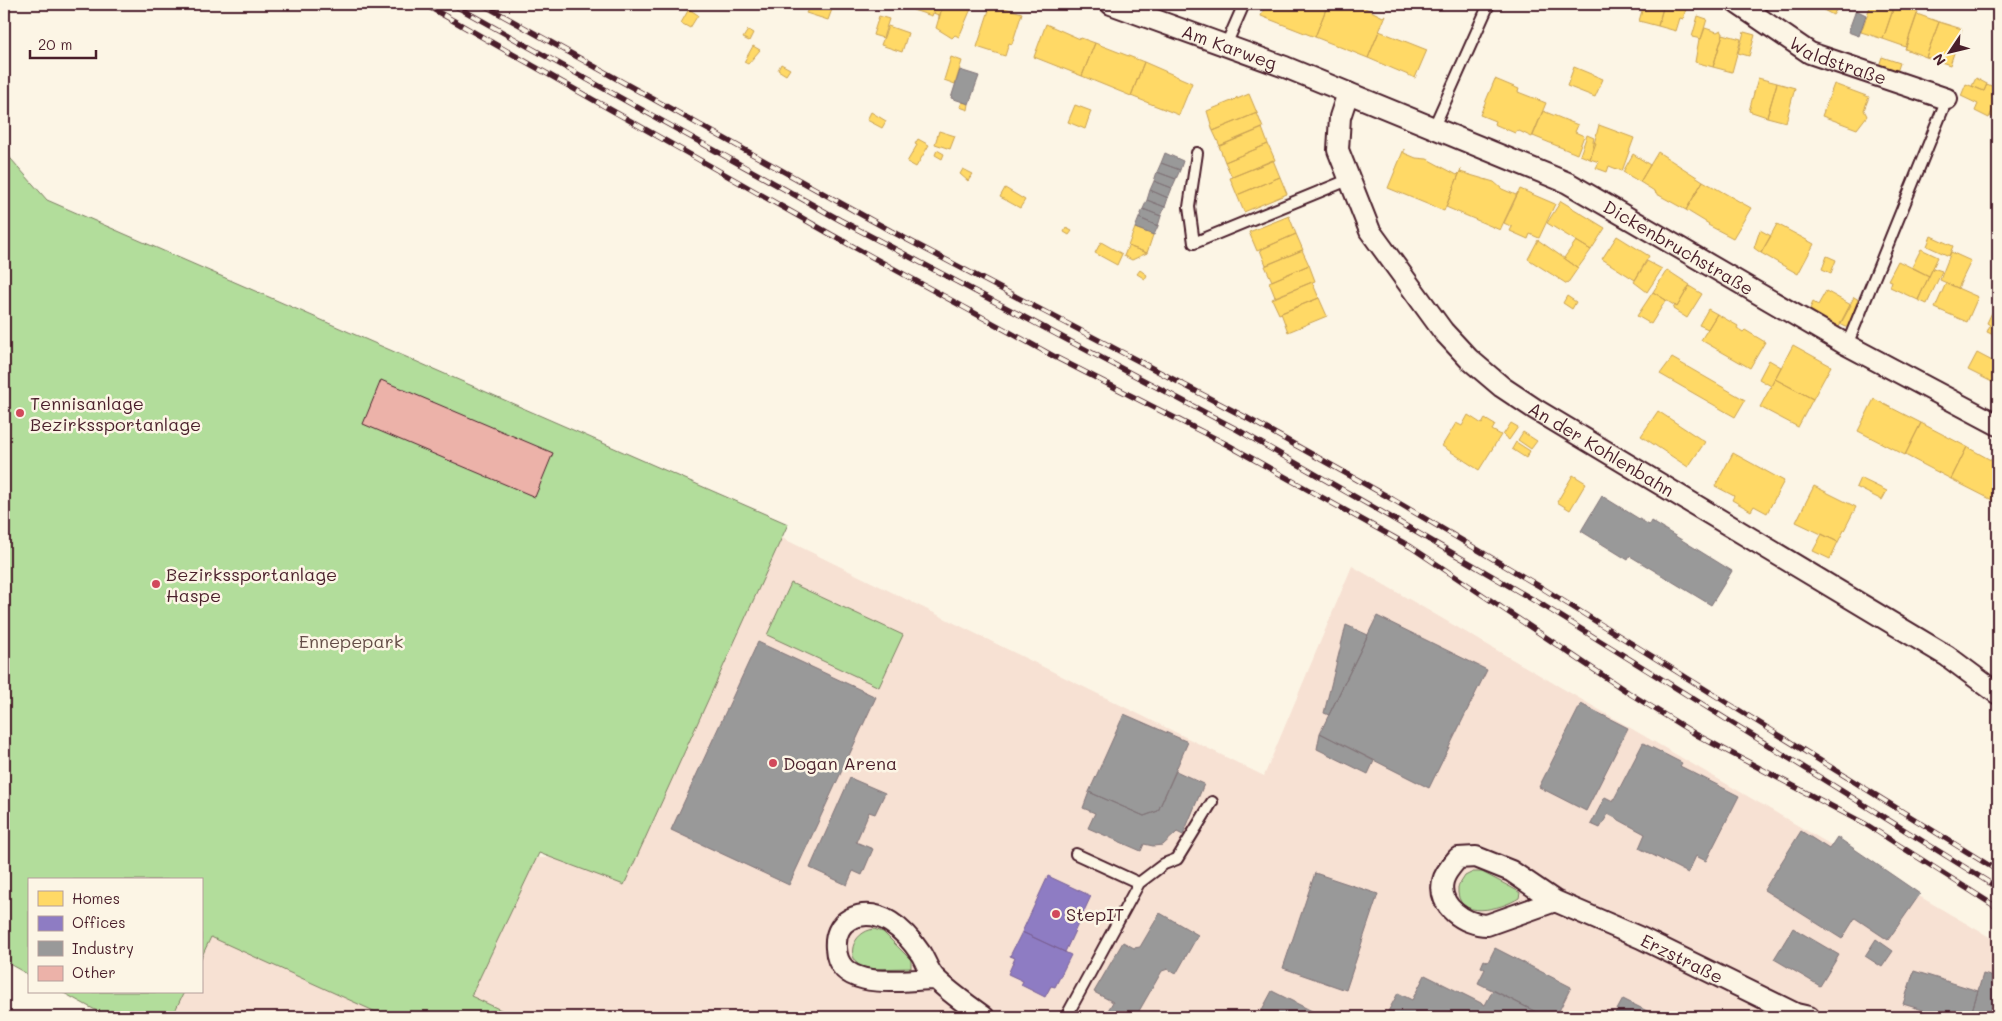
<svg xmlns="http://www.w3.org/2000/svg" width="2002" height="1021" font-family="Mali,sans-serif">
	<rect width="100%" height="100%" fill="#fcf5e5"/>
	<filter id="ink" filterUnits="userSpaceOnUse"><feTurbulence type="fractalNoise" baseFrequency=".02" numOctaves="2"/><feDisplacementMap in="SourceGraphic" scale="10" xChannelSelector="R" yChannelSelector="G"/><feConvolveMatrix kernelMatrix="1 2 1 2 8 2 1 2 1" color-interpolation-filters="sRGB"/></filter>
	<g filter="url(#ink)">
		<path fill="#f7e1d3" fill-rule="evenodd" d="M762,528L1264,776L1352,566L1998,942V1017H172L184,992H201V957L223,911L513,858L631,857ZM1465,876L1519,891L1520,896L1516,900L1477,911L1459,896L1458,887Z"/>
		<path fill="#b2dd9b" stroke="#7e7e63" d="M4,151L47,200L788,524L624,885L539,853L471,996L516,1017H387L211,937L201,958V880H29V975L4,961Z
			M791,583L903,635L879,687L767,635Z
			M1473,872H1482L1516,890L1520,893L1519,898C1502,909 1455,922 1458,887L1465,876Z
			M874,929L883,932L911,960V968L866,969C843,960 852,932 874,929Z
			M62,992H184L172,1017H108Z"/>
		<path fill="#ffd966" stroke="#c9a154" d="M811,4H834L828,20L806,13Z
			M909,4H943L939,19V15L933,13L932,16L913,10L915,6Z
			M943,4H973L959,37L955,35L952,38L936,28Z
			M991,4L1022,13L1012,44L1009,43L1005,56L977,47Z
			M1266,4H1328L1315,37L1261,16Z
			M1328,4H1357L1383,17L1386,15L1368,58L1315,37Z
			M1644,4H1664L1658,26L1639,21Z
			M1664,4H1684L1683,8L1686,9L1683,19L1680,18L1676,31L1658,26Z
			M1807,4H1840L1833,15L1812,4Z
			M1871,4H1895L1883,39L1861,32Z
			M1895,4L1918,12L1906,47L1883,39Z
			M689,9L698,15L690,28L681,23Z
			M1917,14L1939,22L1926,57L1905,49Z
			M879,16L889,19L883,38L873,35Z
			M1698,16L1707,19L1701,39L1692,37Z
			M1939,22L1962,29L1950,65L1926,57Z
			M1046,24L1080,39L1081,38L1095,43L1082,76L1034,57Z
			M888,26L908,33L902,52L881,45Z
			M1705,28L1717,32L1721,30L1723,34L1713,67L1695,62L1699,39H1701Z
			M748,30L753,33L749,41L743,38Z
			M1379,31L1427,50L1415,78L1368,58Z
			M1744,32L1755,35L1749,56L1738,53Z
			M1723,34L1741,39L1732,72L1713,67Z
			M1095,43L1144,62L1131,96L1082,76Z
			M753,46L760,50L748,64L744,62Z
			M951,57L962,61L955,84L944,80Z
			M1882,57L1900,63L1897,72L1879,66Z
			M1144,62L1192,83L1179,115L1131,96Z
			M781,64L790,69L786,75L778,70Z
			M1574,67L1603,79L1595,97L1567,86Z
			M1758,78L1777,83L1767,117L1749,111Z
			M1976,78L1987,84L1984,91L1972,86Z
			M1495,79L1519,89L1518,92L1546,103L1532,137L1517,130L1515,133L1494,124L1495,121L1480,115Z
			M1777,83L1795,88L1786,122L1767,117Z
			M1834,84L1869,97L1864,110L1867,116L1857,129L1822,116Z
			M1966,84L1984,91L1987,84L1998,89V98L1989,118L1975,111L1978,104L1961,96Z
			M1249,94L1257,113L1213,131L1207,111L1234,100L1237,97V99Z
			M1998,98V120L1990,116Z
			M962,102L969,104L968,110L960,107Z
			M1075,105L1091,111L1085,129L1068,122Z
			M1543,111L1578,125L1575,132L1584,136L1577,154L1533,136Z
			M871,112L886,121L882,128L867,120Z
			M1257,113L1263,128L1220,146L1213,131Z
			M1599,125L1634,138L1622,171L1609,166L1607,172L1596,168L1599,162L1590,159Z
			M1262,128L1268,144L1225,162L1219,146Z
			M939,131L955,136L950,149L935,144Z
			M1587,135L1594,138L1593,142L1596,143L1590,159L1580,155Z
			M918,139L929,145L916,167L907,162L917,145L915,144Z
			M1268,144L1275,160L1232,177L1225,162Z
			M1404,149V153L1416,158L1427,159L1457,175L1460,172L1444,211L1388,188Z
			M937,150L944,154L942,159L935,155Z
			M1658,152L1703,181L1686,210L1655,193L1656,192L1640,182Z
			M1633,154L1650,165L1640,182L1623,172Z
			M1273,160L1280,177L1237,195L1230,178Z
			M963,169L973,174L968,181L960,174Z
			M1461,169L1460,172L1494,182L1502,189L1516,195L1518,192L1500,230L1446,207Z
			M1280,177L1287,194L1244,212L1237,195Z
			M1703,181L1751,208L1733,238L1708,225L1709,224L1686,210Z
			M1005,188L1025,200L1020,208L1000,197Z
			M1520,189L1555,204L1539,238L1530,234L1528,239L1510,231L1512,227L1504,223Z
			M1561,201L1605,228L1591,250L1547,223Z
			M1289,216L1296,234L1257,251L1249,232Z
			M1777,224L1814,244L1798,274L1761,253Z
			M1066,228L1072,231L1069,235L1064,232Z
			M1135,228L1153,235L1147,253L1128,246Z
			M1760,230L1771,236L1761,253L1754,248Z
			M1296,234L1303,250L1266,265L1260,250Z
			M1617,236L1649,256L1635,280L1602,259Z
			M1931,236L1953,246L1949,256L1927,246Z
			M1538,240L1578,268L1567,284L1528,259Z
			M1576,241L1591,250L1578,268L1564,258Z
			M1101,242L1122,254L1117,265L1095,253Z
			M1128,246L1147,253L1132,260L1124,256Z
			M1921,249L1938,257L1929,276L1912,267Z
			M1302,250L1309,265L1272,281L1265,266Z
			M1951,252L1971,261L1958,288L1940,280Z
			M1827,256L1836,260L1831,273L1822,269Z
			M1647,261L1662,269L1647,292L1634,282Z
			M1898,261L1929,276L1918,300L1890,287L1892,281L1888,280Z
			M1309,265L1315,281L1275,297L1269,282Z
			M1933,268L1942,271L1927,304L1918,300Z
			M1140,270L1147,275L1145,279L1137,274Z
			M1667,270L1690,285L1677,307L1653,292Z
			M1312,282L1319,298L1279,314L1272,299Z
			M1946,283L1978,297L1967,322L1935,308Z
			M1689,286L1702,294L1687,318L1673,309L1675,305L1677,307Z
			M1826,291L1851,305L1839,327L1809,311L1813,302L1818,305Z
			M1653,292L1666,300L1651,324L1637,316Z
			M1567,296L1576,302L1572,309L1563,303Z
			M1854,297L1862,302L1850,329L1840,324Z
			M1319,298L1327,316L1288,332L1281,313Z
			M1995,306L1998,308V337L1987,332L1990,325L1987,323Z
			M1708,309L1717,314L1708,329L1699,325Z
			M1717,314L1738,326L1737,328L1743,332L1745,330L1765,342L1750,368L1701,340Z
			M1793,345L1831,366L1813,399L1775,379Z
			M1977,353L1998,364V385L1968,370Z
			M1672,358L1745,400L1735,417L1660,374Z
			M1769,360L1781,367L1771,386L1759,379Z
			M1775,379L1813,399L1798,427L1760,407Z
			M1874,399L1921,423L1905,455L1858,431Z
			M1658,411L1705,442L1688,467L1641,436Z
			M1468,415L1482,424L1485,419L1495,425L1492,430L1501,435L1479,470L1442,446L1456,423L1462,426Z
			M1511,423L1518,427L1509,440L1503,435Z
			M1921,423L1967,447L1951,479L1905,455Z
			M1523,432L1537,441L1531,449L1518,440Z
			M1516,442L1530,451L1526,458L1512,449Z
			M1967,447L1998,464V503L1951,479Z
			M1733,453L1784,481L1767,513L1754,506L1751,511L1732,500L1734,496L1715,486Z
			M1573,475L1586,483L1570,510L1557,502Z
			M1860,478L1887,491L1882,500L1856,487Z
			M1814,486L1856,507L1838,542L1796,522Z
			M1822,534L1838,542L1830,559L1813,551Z"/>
		<path fill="#8e7cc3" stroke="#7a6095" d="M1048,876L1091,896L1065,952L1022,932Z
			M1022,932L1071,955L1055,987L1051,986L1045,997L1021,985L1023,981L1008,974L1015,958L1010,956Z"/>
		<path fill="#999" stroke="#817478" d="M1856,10L1866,15L1859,36L1848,32Z
			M960,70L979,76L969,104L951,98Z
			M1165,153L1183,161L1180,170L1161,163Z
			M1161,163L1180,170L1176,179L1157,172Z
			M1157,172L1176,179L1172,188L1154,181Z
			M1154,181L1172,188L1168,198L1150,190Z
			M1150,190L1168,198L1165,207L1147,200Z
			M1147,200L1165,207L1161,216L1143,209Z
			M1143,209L1161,216L1158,226L1139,218Z
			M1139,218L1158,226L1154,235L1135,228Z
			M1602,496L1649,525L1651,521L1732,571L1711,605L1630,556L1628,560L1581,531Z
			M1377,616L1487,670L1429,788L1320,733Z
			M1346,625L1368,635L1329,715L1324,713Z
			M758,642L876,697L789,885L671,830Z
			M1581,704L1628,728L1586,811L1539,787Z
			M1124,714L1188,742L1158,811L1144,816L1089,792Z
			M1320,733L1374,761L1368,774L1317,749Z
			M1643,743L1682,763L1680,766L1739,796L1706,861L1696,856L1688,873L1639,848L1645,834L1608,814L1600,828L1591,824L1605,797L1613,801Z
			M1176,771L1204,784L1183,835L1177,832L1163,845L1153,846L1144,844L1141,851L1088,828L1095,813L1083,808L1089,792L1144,816L1158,811Z
			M850,778L885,793L875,814L869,812L856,842L873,849L862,875L853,871L847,885L810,868Z
			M1801,831L1829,849L1837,837L1920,894L1888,940L1855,918L1842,939L1764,890Z
			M1315,873L1378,894L1346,990L1283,968Z
			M1160,913L1198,935L1176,974L1168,969L1162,971L1139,1011L1140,1017H1104L1113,1002L1094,992L1123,942L1134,948L1140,947Z
			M1793,928L1839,955L1820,986L1774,959Z
			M1876,939L1893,951L1882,967L1865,956Z
			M1495,948L1571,987L1556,1017H1546L1478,983L1485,969L1481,967L1484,960L1488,962Z
			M1914,971L1978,991L1970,1017H1946L1903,1004Z
			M1983,974L1998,978V1016L1995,1015L1994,1017H1980L1971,1014Z
			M1425,975L1485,1005L1493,990L1546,1017H1385L1398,993L1412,1000Z
			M1272,991L1324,1017H1258Z
			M1623,999L1659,1017H1613Z"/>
		<path fill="#ecb2a9" stroke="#4a1f2b" d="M381,380L553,453L535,497L363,424Z"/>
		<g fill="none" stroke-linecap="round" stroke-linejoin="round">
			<g stroke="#4a1f2b" stroke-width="14">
				<path id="lane" d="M1226,45L1244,4
					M1433,129L1489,4
					M1197,153L1189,207L1194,243L1348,180
					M1847,345L1947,99
					M1139,883L1164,864L1177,859L1212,802
					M1066,1017L1139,883L1076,854"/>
			</g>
			<g stroke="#4a1f2b" stroke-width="24">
				<g id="street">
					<path id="s1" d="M1111,4L1285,67L1568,183L1847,345L1998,425"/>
					<path id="s2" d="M1738,4L1810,53L1947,99"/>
					<path id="s3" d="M1348,93L1340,117L1338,150L1370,231L1443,331L1469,359L1502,387L1535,409L1947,656L1998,694"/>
					<path id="s4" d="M1555,901L1487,925C1465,925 1437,906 1443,881C1445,872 1453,864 1458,858L1476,857L1511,871L1555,901L1641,938L1796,1014L1809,1017"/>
					<path d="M935,979C904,979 838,993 836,948C835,936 839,925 850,919C879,905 905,930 921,954C926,962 929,973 936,979C950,993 968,1005 984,1017"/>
				</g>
			</g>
			<use href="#lane" stroke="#fcf5e5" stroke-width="10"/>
			<use href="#street" stroke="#fcf5e5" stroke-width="20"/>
			<g stroke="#4a1f2b" stroke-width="5.5">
				<path id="rail" d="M424,4L832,235L1055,357L1228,445L1411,547L1629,693L1697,735L1867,825L1998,908
					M452,4L840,220L1238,430L1385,514L1544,606L1998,888
					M482,4L891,231L1247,418L1392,499L1539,586L1998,871"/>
			</g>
			<use href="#rail" stroke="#fcf5e5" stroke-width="4" stroke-dasharray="11" stroke-linecap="butt"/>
		</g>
	</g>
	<g fill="#d1495b" stroke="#fcf5e5" stroke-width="2">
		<circle cx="20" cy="413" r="5"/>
		<circle cx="156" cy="584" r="5"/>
		<circle cx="773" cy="763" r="5"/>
		<circle cx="1056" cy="914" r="5"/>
	</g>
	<g text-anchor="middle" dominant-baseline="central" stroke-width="5" stroke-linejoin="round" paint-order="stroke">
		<g font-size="18" fill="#4a1f2b" stroke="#fcf5e5">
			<text stroke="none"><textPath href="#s1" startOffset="126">Am Karweg</textPath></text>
			<text stroke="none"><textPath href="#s2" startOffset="116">Waldstraße</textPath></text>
			<text stroke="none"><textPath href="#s1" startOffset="619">Dickenbruchstraße</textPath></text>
			<text stroke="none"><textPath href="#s3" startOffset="468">An der Kohlenbahn</textPath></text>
			<text stroke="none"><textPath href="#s4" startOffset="419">Erzstraße</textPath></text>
		</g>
		<g font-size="18" fill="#4a1f2b" stroke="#fcf5e5" text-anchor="start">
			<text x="30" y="403">Tennisanlage<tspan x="30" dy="21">Bezirkssportanlage</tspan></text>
			<text x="166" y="574">Bezirkssportanlage<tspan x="166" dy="21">Haspe</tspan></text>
			<text x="783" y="763">Dogan Arena</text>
			<text x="1066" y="914">StepIT</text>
		</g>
		<g font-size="18" fill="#644e47" stroke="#fcf5e5">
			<text x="351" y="641">Ennepepark</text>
		</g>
	</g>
	<rect width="2002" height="1021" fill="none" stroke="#fcf5e5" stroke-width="20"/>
	<rect x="10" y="10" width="1982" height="1001" fill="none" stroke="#4a1f2b" stroke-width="2" filter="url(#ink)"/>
	<rect x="28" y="878" width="175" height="115" fill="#fcf5e5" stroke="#b59f9b"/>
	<rect x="38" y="891" width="25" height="15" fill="#ffd966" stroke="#b59f9b"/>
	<text x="72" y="904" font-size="15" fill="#4a1f2b">Homes</text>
	<rect x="38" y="916" width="25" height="15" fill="#8e7cc3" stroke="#b59f9b"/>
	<text x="72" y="928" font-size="15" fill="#4a1f2b">Offices</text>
	<rect x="38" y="941" width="25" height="15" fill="#999999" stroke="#b59f9b"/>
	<text x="72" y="954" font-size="15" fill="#4a1f2b">Industry</text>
	<rect x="38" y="966" width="25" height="15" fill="#ecb2a9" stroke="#b59f9b"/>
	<text x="72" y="978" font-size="15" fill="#4a1f2b">Other</text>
	<g transform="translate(1950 52) rotate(235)" stroke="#fcf5e5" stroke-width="4" paint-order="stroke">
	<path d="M0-4L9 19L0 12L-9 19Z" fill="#4a1f2b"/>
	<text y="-8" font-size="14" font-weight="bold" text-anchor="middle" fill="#4a1f2b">N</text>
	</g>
	<path d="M30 50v8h66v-8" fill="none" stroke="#4a1f2b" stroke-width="2.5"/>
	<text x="38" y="50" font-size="15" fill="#4a1f2b" stroke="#fcf5e5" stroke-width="4" paint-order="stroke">20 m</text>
</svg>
